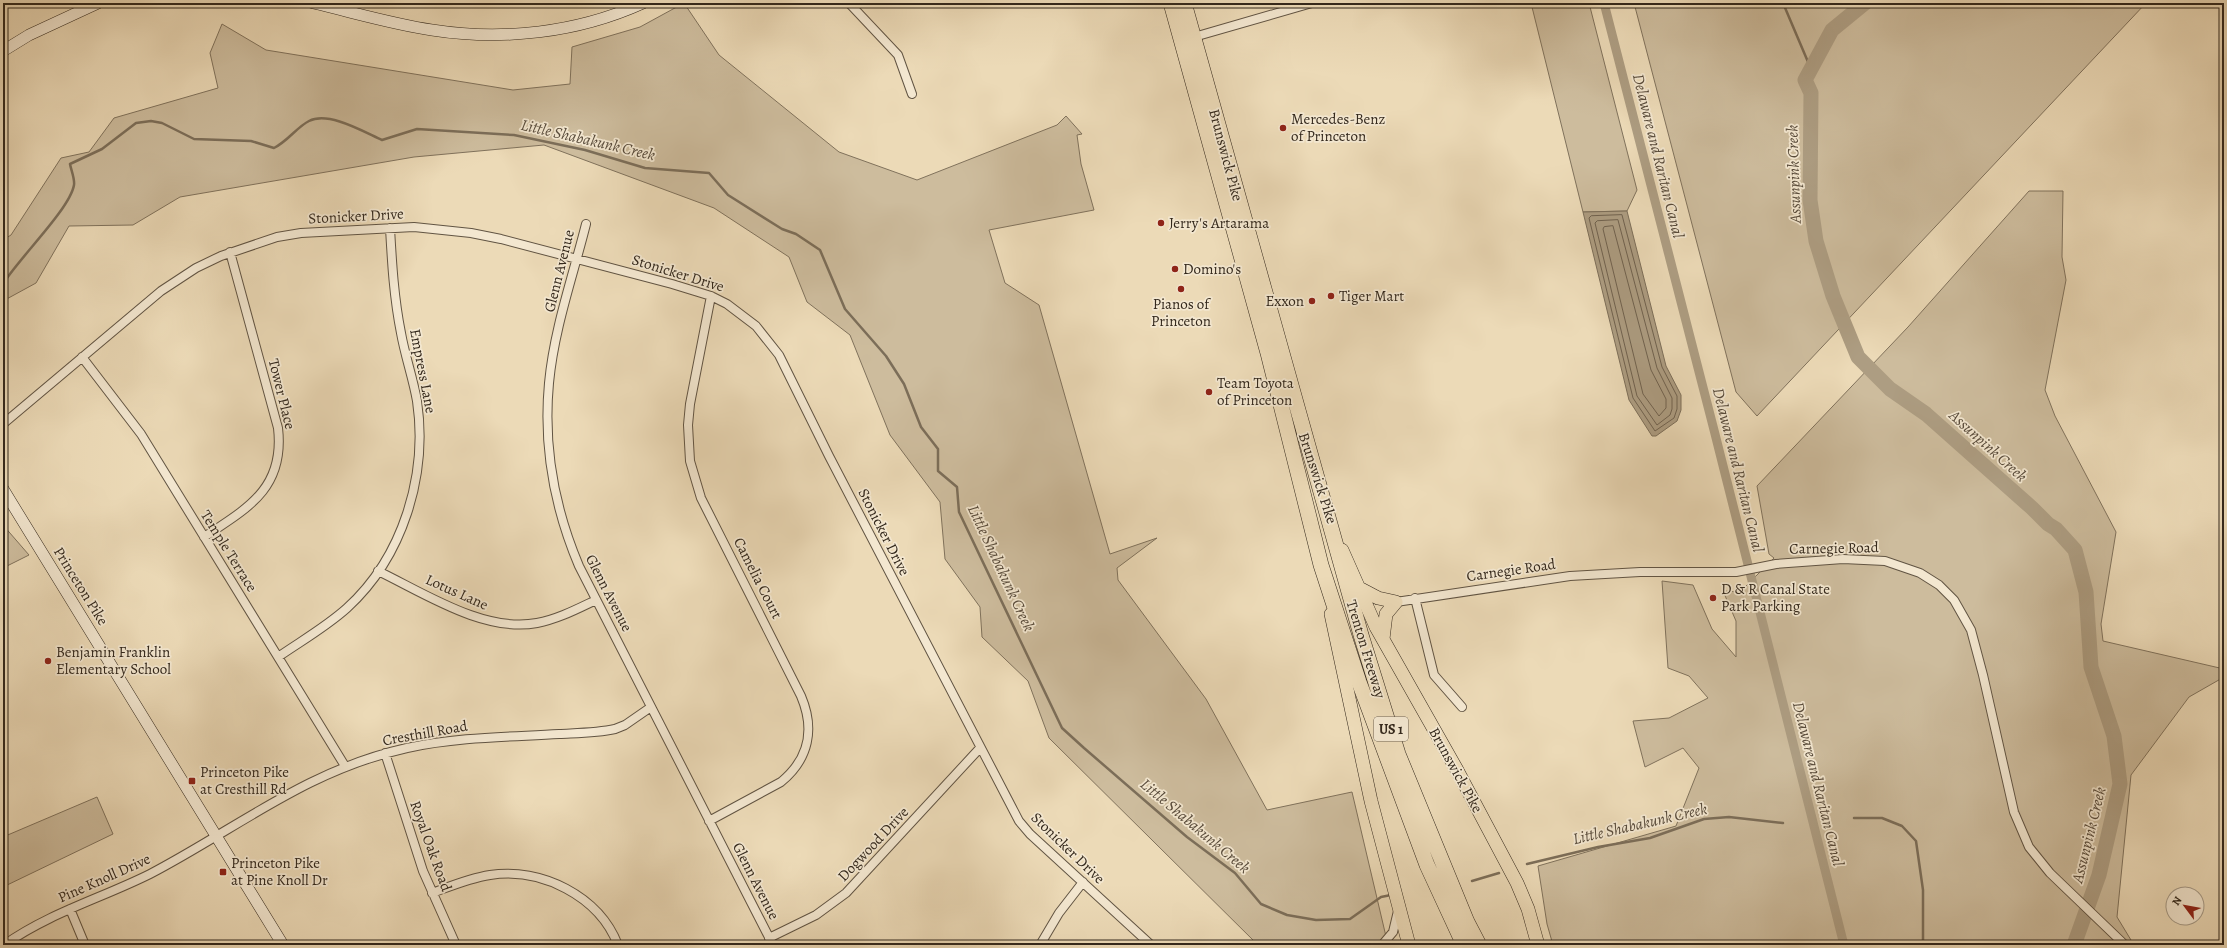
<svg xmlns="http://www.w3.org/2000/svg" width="2227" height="948" font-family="Alegreya,serif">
	<rect width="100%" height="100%" fill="#ecdab7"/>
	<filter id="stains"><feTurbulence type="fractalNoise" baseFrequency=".005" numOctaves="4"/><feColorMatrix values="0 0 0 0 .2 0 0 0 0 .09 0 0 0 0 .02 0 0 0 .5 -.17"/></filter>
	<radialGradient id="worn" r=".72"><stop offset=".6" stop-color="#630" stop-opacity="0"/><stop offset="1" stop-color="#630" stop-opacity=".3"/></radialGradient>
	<path fill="#cdbc9d" stroke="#80725c" d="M684,3L719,55L839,152L917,180L1057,125L1066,116L1082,134L1077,135L1081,164L1094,210L989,230L1005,283L1039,305L1110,554L1157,538L1117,568L1118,580L1206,699L1267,810L1352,792L1388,945H1258L1049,738L1028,681L982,637L980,607L945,559L940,502L890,435L850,335L807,302L789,257L714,208L544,145L414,157L180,197L133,225L69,226L36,283L3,301V240L11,235L61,158L89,152L114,118L218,88L210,53L222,24L266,50L513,90L570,84L572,47L640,27Z
		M1531,3H1589L1637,190L1627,211L1583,212Z
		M1634,3H2146L1757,416L1736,392Z
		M2029,191H2063L2062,257L2066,280L2045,390L2055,416L2116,532L2101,624L2103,641L2224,669V677L2189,697L2131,775L2117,917L2134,945H1553L1547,924L1538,866L1676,826L1699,768L1683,748L1645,767L1633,721L1669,718L1708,698L1689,676L1668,668L1662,581L1693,585L1712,629L1736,657V621L1723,591L1740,592L1774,558L1769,554L1757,486L1908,327Z
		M3,525L29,555L3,568Z
		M97,797L113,834L3,887V837Z"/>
	<path fill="#ad9d82" stroke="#7c6e59" d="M1627,211L1666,366L1681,395V410L1677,421L1656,436H1652L1629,400L1583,212Z"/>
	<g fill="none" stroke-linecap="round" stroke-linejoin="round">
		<path stroke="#70624f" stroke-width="1" d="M1622,215L1662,367L1677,396V409L1674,418L1655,431L1633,398L1589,218L1591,216Z
			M1618,220L1657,368L1672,398V409L1670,415L1657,425L1637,396L1595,223L1597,221Z
			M1613,226L1651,370L1666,399V408L1659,416L1643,394L1603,229L1604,227Z"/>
		<path stroke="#7c6e59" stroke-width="2.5" d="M1783,3L1811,69
			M3,284C18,259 70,209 74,185C75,179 71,170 70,164L102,149L136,123L151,121L162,123L194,139L251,141L274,148C288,141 297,127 309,121C329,111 364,132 382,140L417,129L514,135L585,150L645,168L709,173L728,195L782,229L796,234L820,250L845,309L886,356L904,384L921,427L938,449V471L957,487L959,512L1062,728L1084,748L1187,837L1235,873L1261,904L1287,915L1316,920L1350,919L1381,897L1391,895
			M1854,818H1882L1902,826L1916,841L1923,890V945
			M1527,864L1598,847L1650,838L1704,819L1729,817L1783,823
			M1472,881L1499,873"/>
		<path stroke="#ad9d82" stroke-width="9" d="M1604,3L1714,430L1844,945"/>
		<path stroke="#ad9d82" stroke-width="15" d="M1865,3L1832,30L1805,80L1811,93L1810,200L1816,241L1833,296L1858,357L1890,389L1926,414L2032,508L2048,524L2056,529L2075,550L2086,592L2091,667L2114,736L2120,784L2099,875L2074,945"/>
		<g stroke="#615443" stroke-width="10">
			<path id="street" d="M849,3L898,55L912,94
				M1194,37L1312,3
				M586,224C573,276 554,329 549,383C543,447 554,507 579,566L773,945
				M82,357L141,434L345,766
				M3,424L161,291L196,268L221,256L277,237L301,233L414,227L471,233L501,239L672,284L711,296L727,304L756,326L779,355L829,456L1019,821L1030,834L1151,945
				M204,537C248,508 285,488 278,428L230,252
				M378,571C424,593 484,633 537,623C558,619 577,609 596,600
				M1415,598L1434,675L1462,707
				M1396,602L1570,576L1640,572H1736L1776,564L1843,559L1885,561L1920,573L1939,585L1954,600L1971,630L1983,675L2014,812L2029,847L2050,873L2125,945
				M278,657C301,641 326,627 347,608C403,557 428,475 417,401C413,378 405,356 401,333C394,298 392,264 390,228
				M385,753L423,871L456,945
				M709,821L781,782C809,759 815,729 801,696L701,498L690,461L688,425L690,404L711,296
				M432,893C451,886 470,878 490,875C541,867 599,896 618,945
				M70,909L85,945
				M769,938L816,915L846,893L980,748
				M4,945C49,913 102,898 150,874C238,828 307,770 407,748C457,737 508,737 559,734C578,733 597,733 615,729L625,725L651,707
				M1040,945L1059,913L1083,882
				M1382,945L1393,932L1398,911"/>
		</g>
		<g stroke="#33281c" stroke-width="12">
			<path id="secondary" d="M313,3C352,12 392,24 432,30C502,41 577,33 643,3
				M3,51L29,35L98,3
				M3,489L283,945"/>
		</g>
		<g stroke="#33281c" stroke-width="14">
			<path id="primary" d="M1342,550L1376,627L1457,770L1517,883L1528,909L1538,945
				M1359,588L1378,598L1396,602L1386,614L1383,639
				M1331,614L1371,801L1409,945"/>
		</g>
		<g stroke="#33281c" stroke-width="16">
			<path id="highway" d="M1171,3L1268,353L1321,565L1359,682L1427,865L1464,945
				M1184,3L1361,635L1398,754L1467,922L1479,945"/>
		</g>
		<use href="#street" stroke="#f3e7d0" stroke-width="8"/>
		<use href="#secondary" stroke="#f3e7d0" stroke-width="11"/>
		<use href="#primary" stroke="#ecdab7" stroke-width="13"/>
		<use href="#highway" stroke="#ecdab7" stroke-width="15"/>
	</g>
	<g fill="#8f2418" stroke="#f3e7d0" stroke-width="1.5">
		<circle cx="1283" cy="128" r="4"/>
		<circle cx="1161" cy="223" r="4"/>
		<circle cx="1175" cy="269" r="4"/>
		<circle cx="1181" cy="289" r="4"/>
		<circle cx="1331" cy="296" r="4"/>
		<circle cx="1312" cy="301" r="4"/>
		<circle cx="1209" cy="392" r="4"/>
		<circle cx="1713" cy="598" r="4"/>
		<circle cx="48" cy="661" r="4"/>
		<rect x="188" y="777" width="8" height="8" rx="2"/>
		<rect x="219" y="868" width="8" height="8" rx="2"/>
	</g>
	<g text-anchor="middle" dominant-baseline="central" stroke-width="3.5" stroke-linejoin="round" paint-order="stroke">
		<rect fill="#f3e7d0" stroke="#6d6152" stroke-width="1" x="1374" y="717" width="34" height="24" rx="3"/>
		<g font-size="14" font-weight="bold" fill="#33281c">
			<text x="1391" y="729">US 1</text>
		</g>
		<g font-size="15" fill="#33281c" stroke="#f3e7d0" text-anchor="start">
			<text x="1291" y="119">Mercedes-Benz<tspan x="1291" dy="17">of Princeton</tspan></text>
			<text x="1169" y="223">Jerry's Artarama</text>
			<text x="1183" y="269">Domino's</text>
			<text x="1339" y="296">Tiger Mart</text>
			<text x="1304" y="301" text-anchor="end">Exxon</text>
			<text x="1181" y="304" text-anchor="middle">Pianos of<tspan x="1181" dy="17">Princeton</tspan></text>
			<text x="1217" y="383">Team Toyota<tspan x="1217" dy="17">of Princeton</tspan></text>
			<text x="1721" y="589">D &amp; R Canal State<tspan x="1721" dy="17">Park Parking</tspan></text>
			<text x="56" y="652">Benjamin Franklin<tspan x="56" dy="17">Elementary School</tspan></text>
			<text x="200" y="772">Princeton Pike<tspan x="200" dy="17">at Cresthill Rd</tspan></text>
			<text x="231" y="863">Princeton Pike<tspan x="231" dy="17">at Pine Knoll Dr</tspan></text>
		</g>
		<g font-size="15" fill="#33281c" stroke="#f3e7d0">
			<text transform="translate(1226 155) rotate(75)">Brunswick Pike</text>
			<text transform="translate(356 216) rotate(-3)">Stonicker Drive</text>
			<text transform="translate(559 271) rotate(-76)">Glenn Avenue</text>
			<text transform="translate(678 273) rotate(17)">Stonicker Drive</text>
			<text transform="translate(423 371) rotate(79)">Empress Lane</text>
			<text transform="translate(282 394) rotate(76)">Tower Place</text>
			<text transform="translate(1318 478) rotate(72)">Brunswick Pike</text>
			<text transform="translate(884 532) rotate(63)">Stonicker Drive</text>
			<text transform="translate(1834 548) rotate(-1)">Carnegie Road</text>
			<text transform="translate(229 551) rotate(58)">Temple Terrace</text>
			<text transform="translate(1511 570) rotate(-8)">Carnegie Road</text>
			<text transform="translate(758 578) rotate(63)">Camelia Court</text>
			<text transform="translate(81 586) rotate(58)">Princeton Pike</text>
			<text transform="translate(457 592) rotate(24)">Lotus Lane</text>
			<text transform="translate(609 593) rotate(63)">Glenn Avenue</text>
			<text transform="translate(1366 649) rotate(73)">Trenton Freeway</text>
			<text transform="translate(425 733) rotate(-10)">Cresthill Road</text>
			<text transform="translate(1456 770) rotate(61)">Brunswick Pike</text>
			<text transform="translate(873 844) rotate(-47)">Dogwood Drive</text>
			<text transform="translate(431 846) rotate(70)">Royal Oak Road</text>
			<text transform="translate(1068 848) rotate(44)">Stonicker Drive</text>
			<text transform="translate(104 878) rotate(-24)">Pine Knoll Drive</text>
			<text transform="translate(756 881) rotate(63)">Glenn Avenue</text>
		</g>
		<g font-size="16" font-style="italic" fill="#584b3b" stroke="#f3e7d0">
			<text transform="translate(588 140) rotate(13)">Little Shabakunk Creek</text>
			<text transform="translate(1658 156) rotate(76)">Delaware and Raritan Canal</text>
			<text transform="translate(1794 174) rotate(-92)">Assunpink Creek</text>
			<text transform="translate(1988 446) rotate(42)">Assunpink Creek</text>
			<text transform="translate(1738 470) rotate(76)">Delaware and Raritan Canal</text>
			<text transform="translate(1001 568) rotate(65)">Little Shabakunk Creek</text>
			<text transform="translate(1818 784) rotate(76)">Delaware and Raritan Canal</text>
			<text transform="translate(1640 824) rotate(-13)">Little Shabakunk Creek</text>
			<text transform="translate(1195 826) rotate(40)">Little Shabakunk Creek</text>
			<text transform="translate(2089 835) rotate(-76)">Assunpink Creek</text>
		</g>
	</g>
	<rect width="2227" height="948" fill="none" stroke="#ecdab7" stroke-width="16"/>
	<rect x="4" y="4" width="2219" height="940" fill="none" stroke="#33281c" stroke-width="2"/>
	<rect x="8" y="8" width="2211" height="932" fill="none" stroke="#33281c"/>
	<g transform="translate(2185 906) rotate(302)"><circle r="19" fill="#f3e7d0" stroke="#a69b88"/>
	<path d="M0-3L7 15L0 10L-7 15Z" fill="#8f2418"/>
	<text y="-6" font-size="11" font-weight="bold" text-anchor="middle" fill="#33281c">N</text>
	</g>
	<rect width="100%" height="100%" filter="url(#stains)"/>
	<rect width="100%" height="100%" fill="url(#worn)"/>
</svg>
